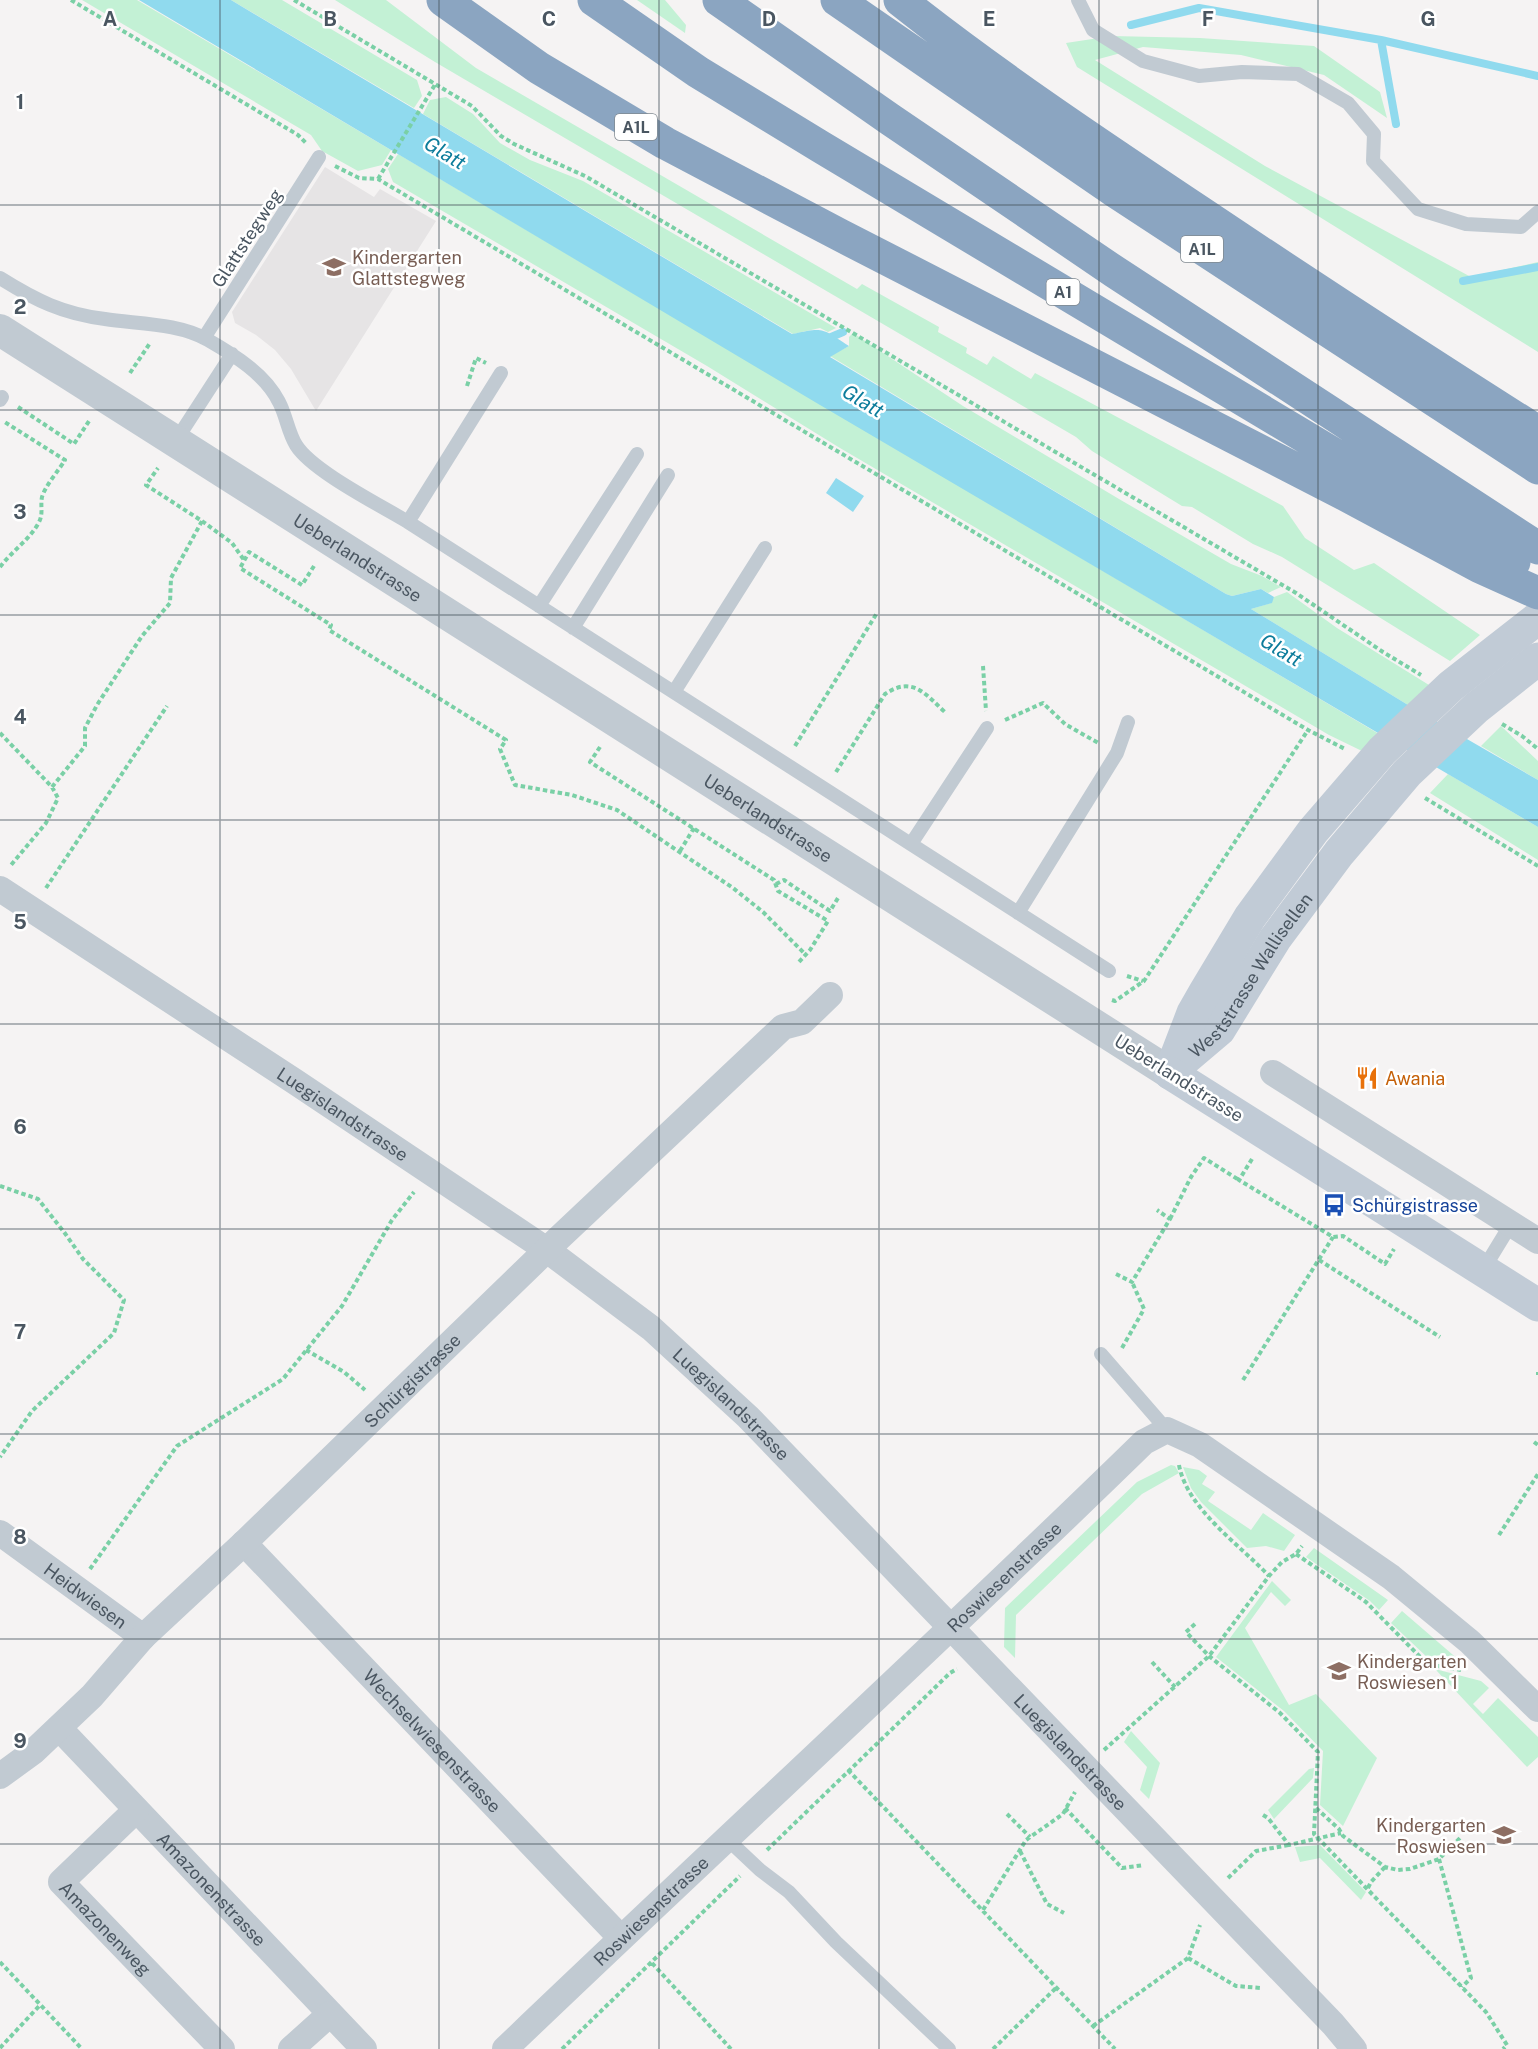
<svg xmlns="http://www.w3.org/2000/svg" width="1538" height="2049" font-family="'Public Sans',sans-serif">
	<rect width="100%" height="100%" fill="#f5f3f3"/>
	<path fill="#e6e4e5" d="M325,167L374,197L380,189L436,221L316,411L291,369L275,350L256,335L235,323L232,312Z"/>
	<path fill="#c3f1d5" d="M82,0H137L391,150L382,165L358,171L322,151L311,135Z
		M231,0H282L417,80L422,96L414,108Z
		M335,0H386L476,68L857,289L862,284L939,327L938,332L967,348L966,353L987,365L993,356L1031,379L1035,373L1283,506L1305,538L1354,570L1374,563L1480,635L1450,661L1282,557L1253,544L1192,507L1182,506L1092,451L1076,437L435,62Z
		M637,0H665L686,25L685,33Z
		M1112,36L1200,38L1314,46L1380,92L1387,118L1324,75L1241,55L1143,47L1095,60L1265,166L1471,277L1538,262V352L1077,67L1066,43Z
		M446,97L473,114L500,143L530,160L583,181L836,328L828,332L820,328L793,334L423,114L430,100Z
		M398,154L1379,734L1362,751L1329,735L840,448L707,366L393,182L388,169Z
		M853,333L963,406L1119,499L1231,564L1262,576L1281,587L1268,593L1261,589L1232,596L1226,594L830,356L849,346V337Z
		M1287,592L1337,628L1429,685L1408,705L1251,609L1271,603L1274,597Z
		M1501,726L1538,761V780L1481,746Z
		M1448,774L1538,827V860L1430,793Z
		M1171,1465L1175,1466L1179,1473L1142,1494L1016,1615L1015,1658L1004,1647L1005,1608L1137,1482Z
		M1183,1467L1199,1470L1207,1476L1202,1484L1215,1492L1208,1501L1251,1530L1263,1513L1295,1535L1284,1551L1266,1546L1247,1548L1201,1502L1191,1488Z
		M1314,1548L1388,1600L1379,1610L1370,1601L1306,1557Z
		M1272,1581L1291,1600L1285,1606L1271,1592L1245,1628L1289,1705L1316,1694L1377,1758L1343,1826L1320,1805L1323,1751L1284,1711L1216,1657Z
		M1402,1611L1467,1667L1429,1659L1391,1623Z
		M1435,1669L1481,1681L1489,1688L1473,1704L1483,1714L1498,1698L1538,1737V1757L1527,1767Z
		M1131,1731L1160,1763L1149,1799L1140,1790L1147,1767L1124,1742Z
		M1314,1768L1313,1778L1274,1819L1268,1810L1309,1769Z
		M1320,1845L1366,1892L1361,1900L1320,1858L1300,1862L1295,1847Z"/>
	<path fill="#90daee" d="M139,0H231L792,334C825,327 821,328 849,346L830,357L1226,594L1232,596L1261,589L1274,597L1272,603L1251,609L1408,705L1538,780V827L820,405Z
		M836,478L864,496L853,512L826,493Z"/>
	<g fill="none" stroke-linecap="round" stroke-linejoin="round">
		<path stroke="#90daee" stroke-width="8" d="M1131,25L1199,8L1381,40L1538,76
			M1381,40L1396,124
			M1463,281L1538,267
			M824,340L843,332"/>
		<path stroke="#7ad0a6" stroke-width="4" stroke-dasharray="4.5 3" stroke-linecap="butt" d="M71,0L298,135L306,143
			M294,0L472,106L501,136L514,144L585,176L1296,593L1383,652L1421,675
			M335,166L359,178L378,179L1308,730L1345,749
			M378,179L436,83
			M130,373L150,343
			M467,386L476,358L486,363
			M18,407L74,444L89,421
			M202,521L232,543L244,560
			M314,566L302,585L249,552L240,568L331,625L329,630L506,740L500,749L515,785L572,795L617,810L733,888L763,912L806,955
			M0,567C12,551 28,541 38,524C44,514 40,507 42,497C45,486 59,470 65,460L3,421
			M983,666L986,711
			M1005,720L1043,703L1065,724L1100,744
			M1502,724L1522,736L1538,749
			M0,733L52,787L58,798L46,823L11,865
			M795,746L877,613
			M600,747L590,762L774,880L778,891L828,921L810,950L799,962
			M836,772L885,694C913,675 926,695 946,713
			M52,787L85,746V728L97,705L142,636L170,603L171,578L202,521L146,485L158,468
			M1425,798L1538,866
			M680,851L694,828
			M776,884L784,880L830,911L838,898
			M46,888L167,706
			M1127,976L1143,981
			M1112,1000L1115,1001L1144,981L1308,730
			M1252,1159L1239,1180L1333,1237L1343,1236L1385,1264L1394,1249
			M0,1186L38,1199L64,1232L83,1259L124,1300L114,1333L32,1411L0,1457
			M1170,1219L1191,1177L1204,1158L1239,1180
			M1319,1260L1440,1337
			M1116,1274L1132,1282L1170,1219L1157,1210
			M1122,1348L1144,1309L1132,1282
			M306,1350L344,1372L365,1390
			M1538,1372V1375
			M1243,1380L1333,1237
			M1534,1442L1538,1445
			M1179,1465C1187,1509 1240,1545 1269,1576
			M1499,1535L1538,1474
			M1296,1554L1366,1602L1427,1664L1461,1670
			M90,1569L177,1446L283,1379L342,1306L392,1220L414,1192
			M1195,1624L1186,1632L1209,1656L1280,1713L1318,1752L1314,1834L1486,2012L1507,2045L1503,2049
			M1152,1662L1175,1687
			M1104,1750L1209,1656L1269,1576L1282,1562L1296,1554L1302,1546
			M848,1770L1115,2049
			M1065,1808L1122,1868L1144,1865
			M1316,1808L1339,1829L1343,1836L1385,1867L1398,1870L1410,1869L1439,1859L1461,1837
			M1007,1814L1030,1837
			M1263,1815L1268,1818L1289,1845L1341,1833
			M767,1850L950,1673L957,1669
			M1020,1851L1047,1904L1064,1913
			M1439,1859L1471,1978L1462,1987
			M1228,1878L1256,1851L1289,1845
			M1368,1888L1371,1882L1385,1867
			M983,1910L1026,1840L1063,1814L1075,1792
			M1188,1958L1236,1986L1261,1988
			M0,1962L82,2049
			M652,1963L731,2049
			M1093,2026L1188,1958L1200,1925
			M0,2048L40,2005
			M562,2049L740,1876
			M993,2049L1057,1987"/>
		<path stroke="#c1cad2" stroke-width="14" d="M1078,0L1093,30L1143,61L1199,76L1242,72L1298,74L1348,103L1374,134L1373,161L1418,209L1466,224L1521,227L1538,212
			M0,278C35,300 63,314 105,319C137,324 179,323 208,340C234,355 265,374 279,402C286,415 288,432 296,445C312,471 380,505 408,522L1109,971
			M204,338L319,157
			M0,400L2,397
			M175,442L232,354
			M408,522L501,373
			M539,606L637,454
			M573,628L668,475
			M674,692L765,548
			M911,844L987,728
			M1018,913L1117,753L1128,722
			M1483,1270L1511,1224
			M1101,1354L1167,1430
			M726,1838L760,1870L789,1892L836,1942L949,2049"/>
		<g stroke="#c1cad2" stroke-width="26">
			<path id="s1" d="M0,889L294,1081L547,1250L651,1328L748,1417L1333,2024L1354,2049"/>
			<path d="M1273,1073L1538,1241"/>
			<path id="s2" d="M0,1533L143,1637"/>
			<path id="s3" d="M244,1543L621,1938"/>
			<path id="s4" d="M59,1728L364,2049"/>
			<path id="s5" d="M0,1776L33,1752L92,1696L143,1637L244,1543L559,1238L783,1027L802,1022L830,995"/>
			<path id="s6" d="M136,1810L61,1882L222,2049"/>
			<path d="M291,2049L330,2014"/>
			<path id="s7" d="M505,2049C717,1846 934,1647 1144,1442L1167,1430L1200,1445L1391,1577L1470,1642L1538,1709"/>
		</g>
		<path stroke="#c1cad2" stroke-width="32" id="s8" d="M0,330L1170,1073"/>
		<g stroke="#c1cbd6" stroke-width="33">
			<path id="s9" d="M1173,1069L1219,1030L1275,939L1339,853L1407,773L1476,708L1538,659"/>
			<path d="M1170,1073L1193,1013L1205,992L1250,917L1313,831L1382,751L1451,686L1538,618"/>
			<path d="M1170,1073L1538,1305"/>
		</g>
		<path stroke="#8ba5c1" stroke-width="33" d="M443,0L539,68L665,143L840,235L1346,495L1480,567L1538,593
			M594,0L698,72L821,147L1514,562
			M719,0L891,120L1115,272L1538,548
			M837,0L1113,190L1538,468
			M900,0C996,76 1098,144 1200,212C1312,287 1424,360 1538,432"/>
	</g>
	<path fill="none" stroke="#4a5661" stroke-width="1.5" stroke-opacity="0.55" d="M220,0V2049M439,0V2049M659,0V2049M879,0V2049M1099,0V2049M1318,0V2049M0,205H1538M0,410H1538M0,615H1538M0,820H1538M0,1024H1538M0,1229H1538M0,1434H1538M0,1639H1538M0,1844H1538"/>
	<defs>
		<g id="school-bare" transform="scale(1.8)"><path d="M0-5L7-2L0 1L-7-2ZM-4 1L0 2.5L4 1V4Q0 6-4 4Z" fill="#8d6e63" stroke="#fff" stroke-width="2.5" paint-order="stroke"/></g>
		<g id="restaurant-bare" transform="scale(1.8)"><path d="M-5-6h1v4h1v-4h1v4h1v-4h1v5L-1.5 .5V6h-2V.5L-5-1ZM5-6V6H3V1.5H1.5Q1.5-4 5-6Z" fill="#e8710a" stroke="#fff" stroke-width="2.5" paint-order="stroke"/></g>
		<g id="bus-bare" transform="scale(1.8)"><path d="M-5-6H5V4H4V6H2V4H-2V6H-4V4H-5ZM-3.5-4V0h7V-4ZM-3.5 1.2v1.5H-2V1.2ZM2 1.2v1.5H3.5V1.2Z" fill="#1a4fb4" stroke="#fff" stroke-width="2.5" paint-order="stroke"/></g>
	</defs>
	<g fill-rule="evenodd">
		<use href="#school-bare" x="334" y="267"/>
		<use href="#restaurant-bare" x="1367" y="1078"/>
		<use href="#bus-bare" x="1334" y="1205"/>
		<use href="#school-bare" x="1339" y="1671"/>
		<use href="#school-bare" x="1504" y="1835"/>
	</g>
	<g text-anchor="middle" dominant-baseline="central" stroke-width="5" stroke-linejoin="round" paint-order="stroke">
		<g fill="#fff" stroke="#808990" stroke-width="1.5">
			<rect x="615" y="114" width="42" height="26" rx="4.5"/>
			<rect x="1181" y="236" width="42" height="26" rx="4.5"/>
			<rect x="1046.5" y="279" width="33" height="26" rx="4.5"/>
		</g>
		<g font-size="16" font-weight="bold" fill="#4a5661">
			<text x="636" y="127">A1L</text>
			<text x="1202" y="249">A1L</text>
			<text x="1063" y="292">A1</text>
		</g>
		<g font-size="18" fill="#4a5661" stroke="#fff">
			<text transform="translate(247 238) rotate(-57)">Glattstegweg</text>
			<text stroke="none"><textPath href="#s8" startOffset="424">Ueberlandstrasse</textPath></text>
			<text stroke="none"><textPath href="#s8" startOffset="910">Ueberlandstrasse</textPath></text>
			<text stroke="none"><textPath href="#s9" startOffset="123">Weststrasse Wallisellen</textPath></text>
			<text transform="translate(1179 1078) rotate(32)">Ueberlandstrasse</text>
			<text stroke="none"><textPath href="#s1" startOffset="410">Luegislandstrasse</textPath></text>
			<text stroke="none"><textPath href="#s5" startOffset="572">Schürgistrasse</textPath></text>
			<text stroke="none"><textPath href="#s1" startOffset="896">Luegislandstrasse</textPath></text>
			<text stroke="none"><textPath href="#s7" startOffset="687">Roswiesenstrasse</textPath></text>
			<text stroke="none"><textPath href="#s2" startOffset="106">Heidwiesen</textPath></text>
			<text stroke="none"><textPath href="#s3" startOffset="273">Wechselwiesenstrasse</textPath></text>
			<text stroke="none"><textPath href="#s1" startOffset="1382">Luegislandstrasse</textPath></text>
			<text stroke="none"><textPath href="#s4" startOffset="222">Amazonenstrasse</textPath></text>
			<text stroke="none"><textPath href="#s7" startOffset="201">Roswiesenstrasse</textPath></text>
			<text stroke="none"><textPath href="#s6" startOffset="168">Amazonenweg</textPath></text>
		</g>
		<g font-size="18" fill="#785e54" stroke="#fff" text-anchor="start">
			<text x="352" y="257">Kindergarten<tspan x="352" dy="21">Glattstegweg</tspan></text>
			<text x="1357" y="1661">Kindergarten<tspan x="1357" dy="21">Roswiesen 1</tspan></text>
			<text x="1486" y="1825" text-anchor="end">Kindergarten<tspan x="1486" dy="21">Roswiesen</tspan></text>
		</g>
		<g font-size="18" fill="#c56008" stroke="#fff" text-anchor="start">
			<text x="1385" y="1078">Awania</text>
		</g>
		<g font-size="18" fill="#164399" stroke="#fff" text-anchor="start">
			<text x="1352" y="1205">Schürgistrasse</text>
		</g>
		<g font-size="20" font-style="italic" fill="#0c7c9b" stroke="#fff">
			<text transform="translate(445 153) rotate(31)">Glatt</text>
			<text transform="translate(863 401) rotate(31)">Glatt</text>
			<text transform="translate(1281 650) rotate(31)">Glatt</text>
		</g>
	</g>
	<g font-size="20" text-anchor="middle" font-weight="bold" fill="#4a5661" stroke="#fff" stroke-width="5" stroke-linejoin="round" paint-order="stroke">
		<text x="110" y="26">A</text>
		<text x="330" y="26">B</text>
		<text x="549" y="26">C</text>
		<text x="769" y="26">D</text>
		<text x="989" y="26">E</text>
		<text x="1208" y="26">F</text>
		<text x="1428" y="26">G</text>
		<text x="20" y="109">1</text>
		<text x="20" y="314">2</text>
		<text x="20" y="519">3</text>
		<text x="20" y="724">4</text>
		<text x="20" y="929">5</text>
		<text x="20" y="1134">6</text>
		<text x="20" y="1339">7</text>
		<text x="20" y="1544">8</text>
		<text x="20" y="1748">9</text>
	</g>
</svg>
